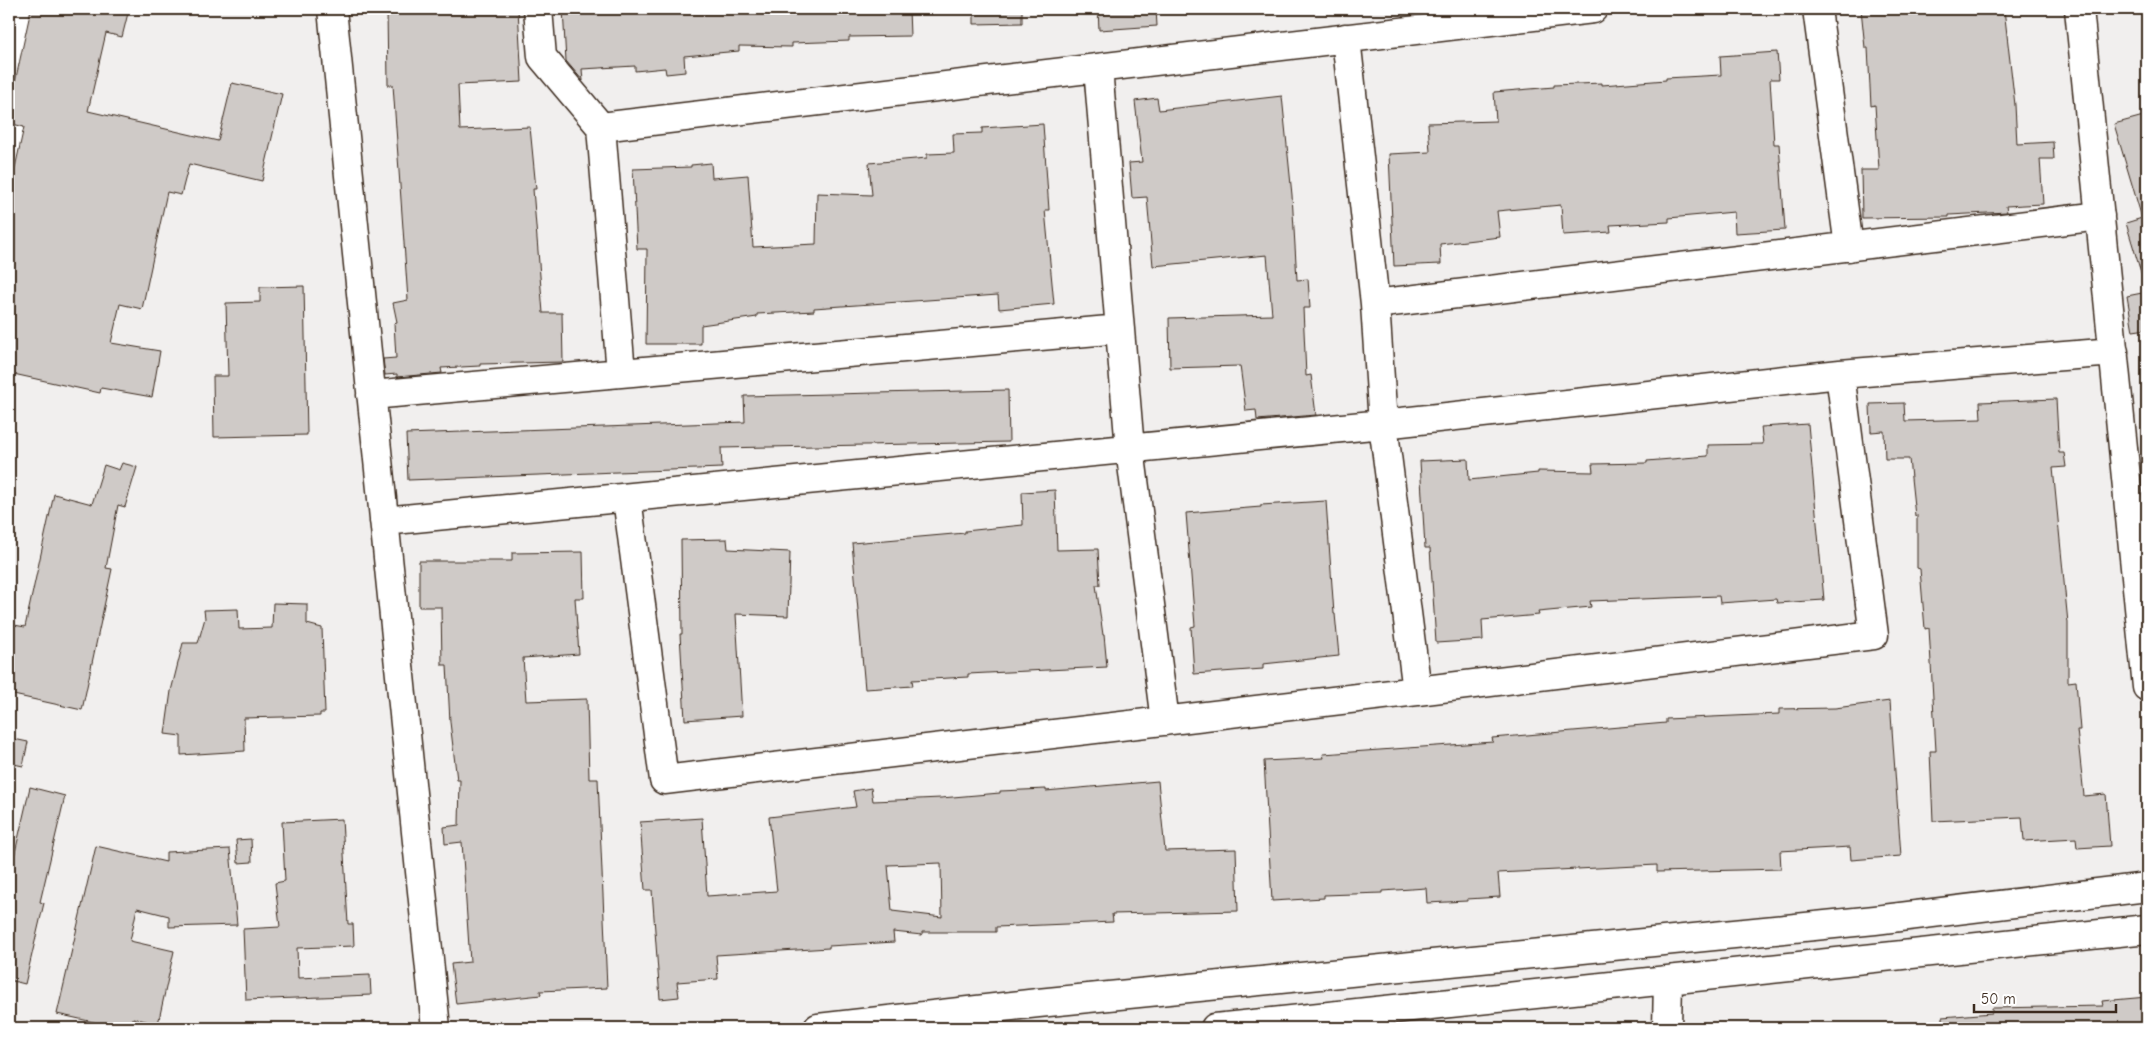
<svg xmlns="http://www.w3.org/2000/svg" width="2156" height="1037" font-family="'Comic Neue',sans-serif">
	<rect width="100%" height="100%" fill="#fff"/>
	<filter id="ink" filterUnits="userSpaceOnUse"><feTurbulence type="fractalNoise" baseFrequency=".02" numOctaves="2"/><feDisplacementMap in="SourceGraphic" scale="10" xChannelSelector="R" yChannelSelector="G"/><feConvolveMatrix kernelMatrix="1 2 1 2 8 2 1 2 1" color-interpolation-filters="sRGB"/></filter>
	<g filter="url(#ink)">
		<path fill="#f1efee" d="M70,9H2147V1028H9V391L43,163Z"/>
		<path fill="#cfcac7" stroke="#3b2a1e" fill-rule="evenodd" d="M31,9H129L122,37L106,33L88,111L218,141L232,83L282,94L262,181L189,164L181,195L167,192L142,309L120,304L111,343L160,351L152,397L101,388L100,393L9,373V195L24,127L9,123V95L12,96Z
			M387,9H518L522,82L458,85L460,130L530,127L536,189H533L543,313H562L563,362L480,364V366L441,368L442,373L397,377V374L385,375L383,359L396,358L394,323L397,322L393,303L408,300L393,85H388Z
			M563,9H909L910,36L849,37V41L792,43V47L739,46V51L684,56L685,72L666,74L665,68L635,71V66L582,69L583,81L566,61Z
			M974,9H1022V23L974,24Z
			M1098,9H1156L1157,26L1099,30Z
			M1861,9H2004L2015,105L2017,144L2053,142L2054,159H2040L2043,204L2006,206L2007,212L1949,215V217L1862,218L1861,170H1879L1875,105L1871,106L1868,48H1865Z
			M1777,52L1779,79H1770L1774,144H1779L1785,230L1735,233L1734,212L1669,218V222L1610,225L1611,232L1563,235L1561,205L1497,211L1500,237L1440,244L1441,264L1394,266L1389,154L1430,152L1428,123L1496,121L1494,92L1554,87V85L1602,83V85L1666,80V78L1721,75L1720,56Z
			M1282,96L1292,195L1297,280L1308,279L1310,308H1303L1306,376L1311,375L1316,415L1257,420L1256,410L1246,411L1240,366L1170,368L1169,318L1272,315L1267,255L1153,266L1147,197L1132,198L1129,163L1142,162L1135,101L1157,98L1159,110Z
			M2147,115V279H2143L2126,223L2142,218L2114,124Z
			M1043,124L1049,210H1045L1054,304L999,309L998,295L814,308V311L757,314V317L701,325V344H646L647,249H637L633,169L691,167V165L711,163L712,178L748,175L753,247L816,244L817,193L872,195L869,163L927,158V154L954,153L953,134L982,133V128Z
			M304,286L307,435L214,437L213,376H228L226,303L260,302V287Z
			M2147,292V329L2133,331L2127,296Z
			M1008,390L1009,442L721,448L722,468L408,480L406,434L745,422L744,396Z
			M2056,399L2059,453H2064L2066,467L2053,468L2068,623V682L2076,681L2080,730H2077L2084,796L2106,794L2110,846L2077,848L2076,838L2024,841L2022,817L1933,821L1930,751H1936L1929,628L1925,629L1920,569L1917,568V515L1915,516L1909,459H1885L1884,431L1871,432L1870,404L1904,403L1905,421L1981,419L1980,402Z
			M1808,424L1824,600L1777,603L1776,599L1720,603L1719,596L1590,601L1591,607L1538,612L1539,615L1482,620L1483,640L1436,643L1430,548H1425L1420,461L1468,459L1469,480L1538,473V471L1593,472L1592,464L1647,463V461L1708,456V445L1763,444L1761,427Z
			M122,463L137,467L125,507L118,505L106,568L112,569L82,710L9,694V624L25,627L54,494L92,504L104,465L119,470Z
			M1055,490L1057,550L1098,549L1100,585H1096L1103,635H1104L1107,667L968,674V677L912,680L913,686L865,689L852,543L965,533V531L1023,525L1022,492Z
			M1326,501L1334,614H1335L1339,656L1263,664V669L1194,674L1191,627L1195,626L1186,513L1261,507V505Z
			M727,539L728,549L790,552L788,616L736,614L742,716L685,720L680,634H682L681,540Z
			M583,552L584,598H575L579,654L523,658L526,701L587,699L589,779H598L607,988L540,991L541,995L456,1004L451,964L470,962L462,842L445,844L444,827L459,825L460,780H457L450,722L447,665H442L441,607H419V561H512V553Z
			M273,603L307,604V624L322,628L325,713H320V716L244,718L245,751L181,755V736L165,734L171,691L183,643H198L205,618L204,610L238,609L239,629L272,628Z
			M1890,701L1901,856L1851,860L1850,847L1780,851L1781,869L1657,872V865L1498,873L1500,897L1467,899V901L1427,903L1426,888L1382,891V893L1324,895V898L1272,901L1264,761L1324,758L1323,754L1493,742L1492,738L1666,723V719L1779,714V709L1835,708Z
			M9,738L28,742L23,766L9,763Z
			M1158,781L1165,851L1236,849L1238,911L1112,914L1113,922L996,927V932H922V935L893,932L894,942L829,946V948L716,955L718,979L677,982L679,997L660,999L652,890H645L640,822L702,818L707,896L777,891L769,817L856,807L853,791L871,788L873,801L941,798L1000,793V791L1046,789V791ZM941,863L942,917L892,911L888,865Z
			M30,787L65,796L40,902L44,903L25,984L9,980V879Z
			M342,819L348,924H353L354,946L297,948L298,978L370,975L371,995L246,1000L243,929L280,927L275,883L285,881L282,822Z
			M251,839L252,862L238,863L236,840Z
			M96,846L166,862V852L230,849L237,925L169,927V916L137,908L130,941L174,951L158,1024L133,1018L131,1028H121L57,1014Z
			M2147,997V1028H1942V1017L1992,1013V1008L2103,1006L2102,1001Z"/>
		<g fill="none" stroke-linecap="round" stroke-linejoin="round">
			<g stroke="#3b2a1e" stroke-width="31">
				<path id="minor" d="M332,9L436,1028
					M538,9L542,57L601,127
					M1817,9L1849,247
					M2079,9L2147,687
					M1346,38L1375,304
					M1098,68L1130,449L1165,721
					M621,373L601,127L1593,9
					M371,395L1120,329
					M627,498L664,780L1417,691L1874,635L1840,374
					M384,521L1383,424L1840,374L2114,352
					M1417,691L1383,424L1375,304L2100,216
					M818,1028L1038,1003L1875,920L2147,887
					M1215,1028L2147,929
					M1667,1028L1668,980"/>
			</g>
			<use href="#minor" stroke="#fff" stroke-width="28"/>
		</g>
	</g>
	<rect width="2156" height="1037" fill="none" stroke="#fff" stroke-width="30"/>
	<rect x="15" y="15" width="2126" height="1007" fill="none" stroke="#3b2a1e" stroke-width="2" filter="url(#ink)"/>
	<path d="M1974 1004v8h142v-8" fill="none" stroke="#3b2a1e" stroke-width="2.5"/>
	<text x="1981" y="1004" font-size="15" fill="#3b2a1e" stroke="#ffffff" stroke-width="4" paint-order="stroke">50 m</text>
</svg>
